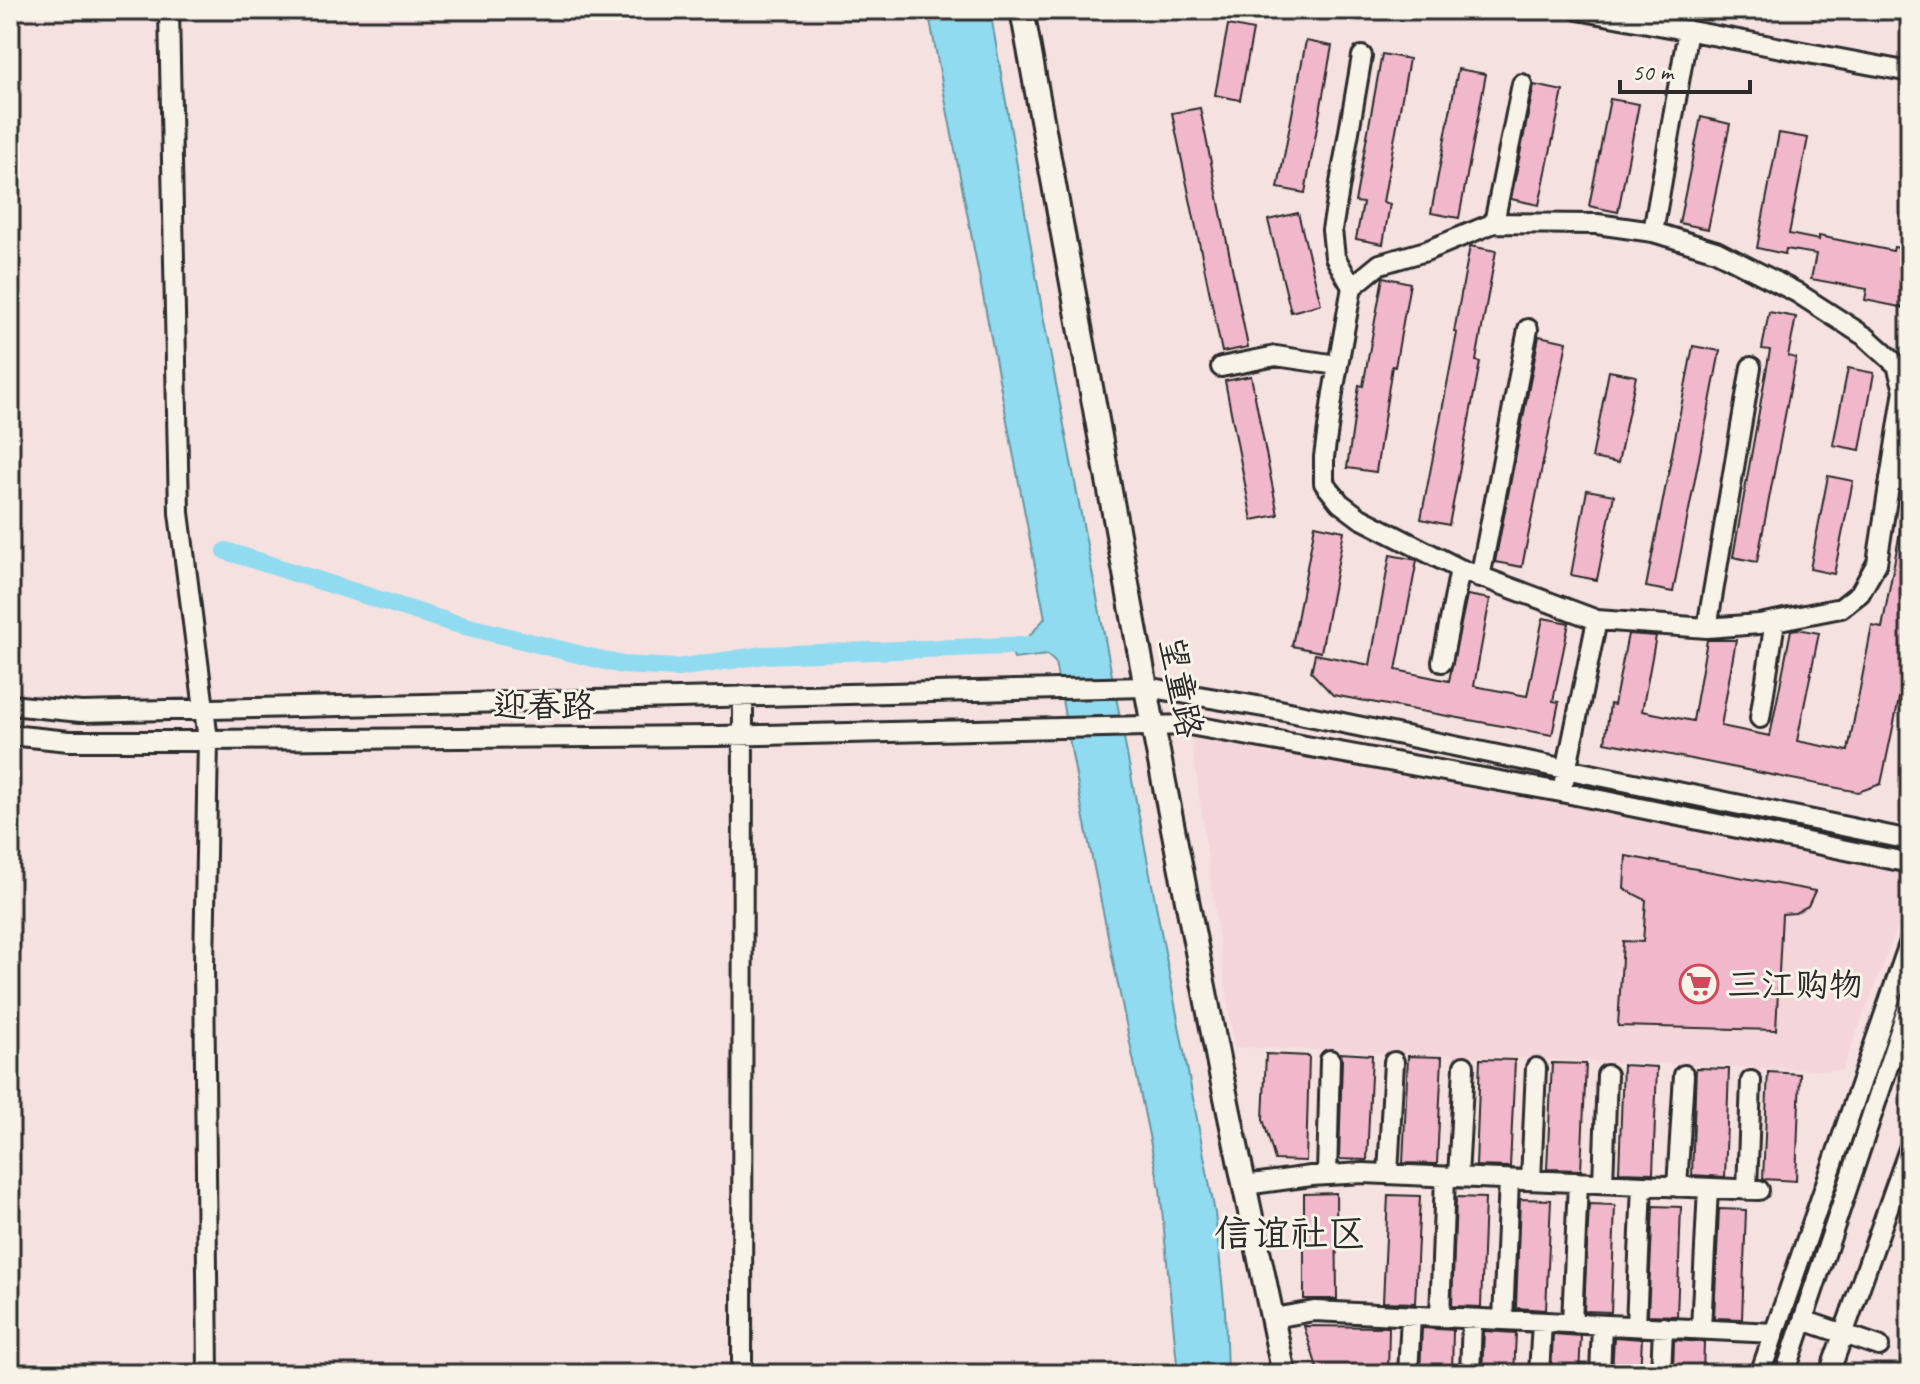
<svg xmlns="http://www.w3.org/2000/svg" width="1920" height="1384" font-family="Caveat,'LXGW WenKai TC',sans-serif">
	<rect width="100%" height="100%" fill="#f5e1e0"/>
	<filter id="ink" filterUnits="userSpaceOnUse"><feTurbulence type="fractalNoise" baseFrequency=".0125" numOctaves="2"/><feDisplacementMap in="SourceGraphic" scale="16" xChannelSelector="R" yChannelSelector="G"/><feConvolveMatrix kernelMatrix="1 2 1 2 8 2 1 2 1" color-interpolation-filters="sRGB"/></filter>
	<g filter="url(#ink)">
		<path fill="#f4d5da" d="M1191,737L1910,866V895L1842,1071L1234,1047Z"/>
		<path fill="#90dbf0" stroke="#6895a1" stroke-width="2" d="M928,10H990L1044,321L1215,1213L1225,1310L1227,1374H1178L1160,1189L1084,819L1055,662L1047,655L1014,659L1008,638L1027,639L1045,618Z"/>
		<g fill="none" stroke-linecap="round" stroke-linejoin="round">
			<path stroke="#90dbf0" stroke-width="18" d="M226,551L449,622L622,665L677,668L764,655L1033,645"/>
		</g>
		<path fill="#f1b8cc" stroke="#2b2b2b" stroke-width="2" d="M1228,25L1253,30L1240,100L1215,95Z
			M1306,41L1332,46L1305,193L1278,188Z
			M1382,54L1409,59L1383,202L1390,204L1383,244L1356,239L1363,203L1355,202Z
			M1458,69L1486,74L1459,218L1431,213Z
			M1534,85L1563,91L1539,205L1511,199Z
			M1610,99L1639,104L1618,212L1589,206Z
			M1200,108L1248,347L1222,352L1172,113Z
			M1701,117L1730,124L1708,229L1679,223Z
			M1779,133L1808,138L1789,234L1819,240V236L1893,251L1894,247L1910,250V309L1865,300L1867,289L1811,279L1816,254L1786,249L1785,254L1757,248Z
			M1298,213L1321,304L1291,312L1268,220Z
			M1470,246L1496,251L1476,361L1480,362L1449,525L1421,519L1457,333L1454,332Z
			M1383,277L1410,283L1395,367L1392,366L1376,472L1347,468L1359,385L1363,386Z
			M1769,312L1796,317L1788,356L1796,358L1757,562L1733,557L1770,350L1762,349Z
			M1539,336L1567,342L1522,567L1495,562Z
			M1693,346L1720,351L1673,592L1646,587Z
			M1848,368L1874,373L1860,450L1833,445Z
			M1609,371L1636,376L1618,463L1592,458Z
			M1251,376L1278,515L1252,520L1225,381Z
			M1828,476L1853,481L1834,574L1810,569Z
			M1587,490L1614,495L1597,580L1571,575Z
			M1903,516L1910,517V647L1881,784L1858,792L1605,742L1610,704L1614,705L1628,634L1656,636L1642,711L1693,721L1707,640H1736L1721,726L1770,736L1791,630L1798,629L1819,633L1797,741L1848,751L1872,626L1882,628Z
			M1315,525L1344,531L1321,652L1292,646Z
			M1390,555L1417,560L1396,670L1449,681L1467,595L1490,599L1474,686L1527,696L1543,618L1569,623L1553,701L1559,702L1552,735L1333,695L1311,672L1315,654L1370,665Z
			M1626,856L1815,891L1808,906L1795,913L1782,914L1776,1030L1618,1026L1623,941L1643,942L1646,900L1624,889Z
			M1340,1053L1372,1055L1367,1160L1339,1159L1342,1060Z
			M1266,1054L1309,1056L1306,1161L1275,1160L1263,1119Z
			M1408,1056L1442,1057L1437,1164L1403,1163Z
			M1480,1059L1515,1060L1510,1167L1476,1166Z
			M1552,1063L1586,1064L1581,1170L1547,1169Z
			M1623,1065L1657,1067L1653,1173L1619,1172Z
			M1696,1068L1729,1069L1725,1177L1692,1175Z
			M1768,1072L1800,1074L1796,1181L1763,1179Z
			M1336,1193L1337,1299H1304V1194Z
			M1388,1195L1420,1196L1415,1303L1383,1302Z
			M1456,1197L1485,1198L1481,1307L1452,1306Z
			M1520,1199L1551,1200L1546,1310L1516,1308Z
			M1589,1204L1615,1205L1611,1312L1584,1311Z
			M1653,1206L1681,1207L1677,1316L1648,1315Z
			M1719,1209L1746,1210L1742,1319L1714,1318Z
			M1304,1326L1389,1327L1388,1374H1319Z
			M1422,1328L1453,1330L1452,1374H1420Z
			M1484,1331L1516,1333L1514,1374H1482Z
			M1553,1334L1581,1336L1579,1374H1551Z
			M1614,1337L1642,1339L1640,1374H1612Z
			M1674,1340L1704,1342L1703,1374H1673Z"/>
		<g fill="none" stroke-linecap="round" stroke-linejoin="round">
			<g stroke="#2b2b2b" stroke-width="24">
				<path id="minor" d="M169,10L179,513L208,740L204,966L208,1374
					M1578,10L1910,72
					M1494,223L1597,224L1653,232L1716,251L1796,292L1866,337L1897,365L1904,390L1877,563L1860,593L1841,608L1759,624L1707,628L1597,620L1460,569L1360,518L1340,503L1324,483V457L1333,393L1352,287L1380,264L1426,251Z
					M1494,223L1522,84
					M1653,232L1688,30
					M1352,287L1335,257L1332,230L1362,56
					M1221,367L1276,356L1337,365
					M1890,478L1910,482
					M1480,578L1528,329
					M1707,628L1751,367
					M1442,662L1460,569
					M10,705L81,712L1146,687L1275,709L1910,840
					M1760,718L1775,621
					M10,735L69,741L717,736L1189,725L1561,792L1910,863
					M1564,781L1597,620
					M1388,1174L1394,1062
					M1327,1175L1330,1060
					M1458,1177L1464,1066
					M1531,1180L1536,1068
					M1603,1183L1607,1075
					M1245,1185L1311,1176L1363,1173L1759,1190
					M1677,1187L1684,1075
					M1747,1190L1751,1081
					M1440,1317L1445,1177
					M1273,1318L1314,1311L1774,1333
					M1503,1320L1509,1180
					M1803,1320L1879,1346
					M1572,1323L1578,1182
					M1636,1326L1642,1185
					M1701,1329L1708,1188
					M742,1374L743,696
					M1408,1374L1411,1316
					M1470,1374L1472,1319
					M1539,1374L1542,1322
					M1600,1374L1602,1325
					M1661,1374L1663,1327
					M1760,1374L1910,941
					M1785,1374L1910,1001
					M1829,1374L1910,1146"/>
			</g>
			<g stroke="#2b2b2b" stroke-width="28">
				<path id="major" d="M1022,10L1153,726L1220,1069L1284,1374"/>
			</g>
			<use href="#minor" stroke="#f7f3e8" stroke-width="18"/>
			<use href="#major" stroke="#f7f3e8" stroke-width="22"/>
		</g>
	</g>
	<defs>
		<g id="supermarket-ring" transform="scale(2)"><circle r="9.5" fill="#f7f3e8" stroke="#d1495b" stroke-width="1.5"/><path d="M-6-5.5h2.5l.6 2H6L4.5 2H-2.5L-4.4-4H-6ZM-1.5 3.2a1.3 1.3 0 1 0 .1 0ZM3 3.2a1.3 1.3 0 1 0 .1 0Z" fill="#d1495b"/></g>
	</defs>
	<g fill-rule="evenodd">
		<use href="#supermarket-ring" x="1699" y="984"/>
	</g>
	<g text-anchor="middle" dominant-baseline="central" stroke-width="6" stroke-linejoin="round" paint-order="stroke">
		<g font-size="34" fill="#2b2b2b" stroke="#f7f3e8">
			<text transform="translate(1181 687) rotate(79)">望童路</text>
			<text x="544" y="705">迎春路</text>
		</g>
		<g font-size="34" fill="#2b2b2b" stroke="#f7f3e8" text-anchor="start">
			<text x="1727" y="984">三江购物</text>
		</g>
		<g font-size="38" fill="#2b2b2b" stroke="#f7f3e8">
			<text x="1290" y="1233">信谊社区</text>
		</g>
	</g>
	<rect width="1920" height="1384" fill="none" stroke="#f7f3e8" stroke-width="40"/>
	<rect x="20" y="20" width="1880" height="1344" fill="none" stroke="#2b2b2b" stroke-width="3" filter="url(#ink)"/>
	<path d="M1620 80v12h130v-12" fill="none" stroke="#2b2b2b" stroke-width="4"/>
	<text x="1632" y="80" font-size="24" fill="#2b2b2b" stroke="#f7f3e8" stroke-width="6" paint-order="stroke">50 m</text>
</svg>
